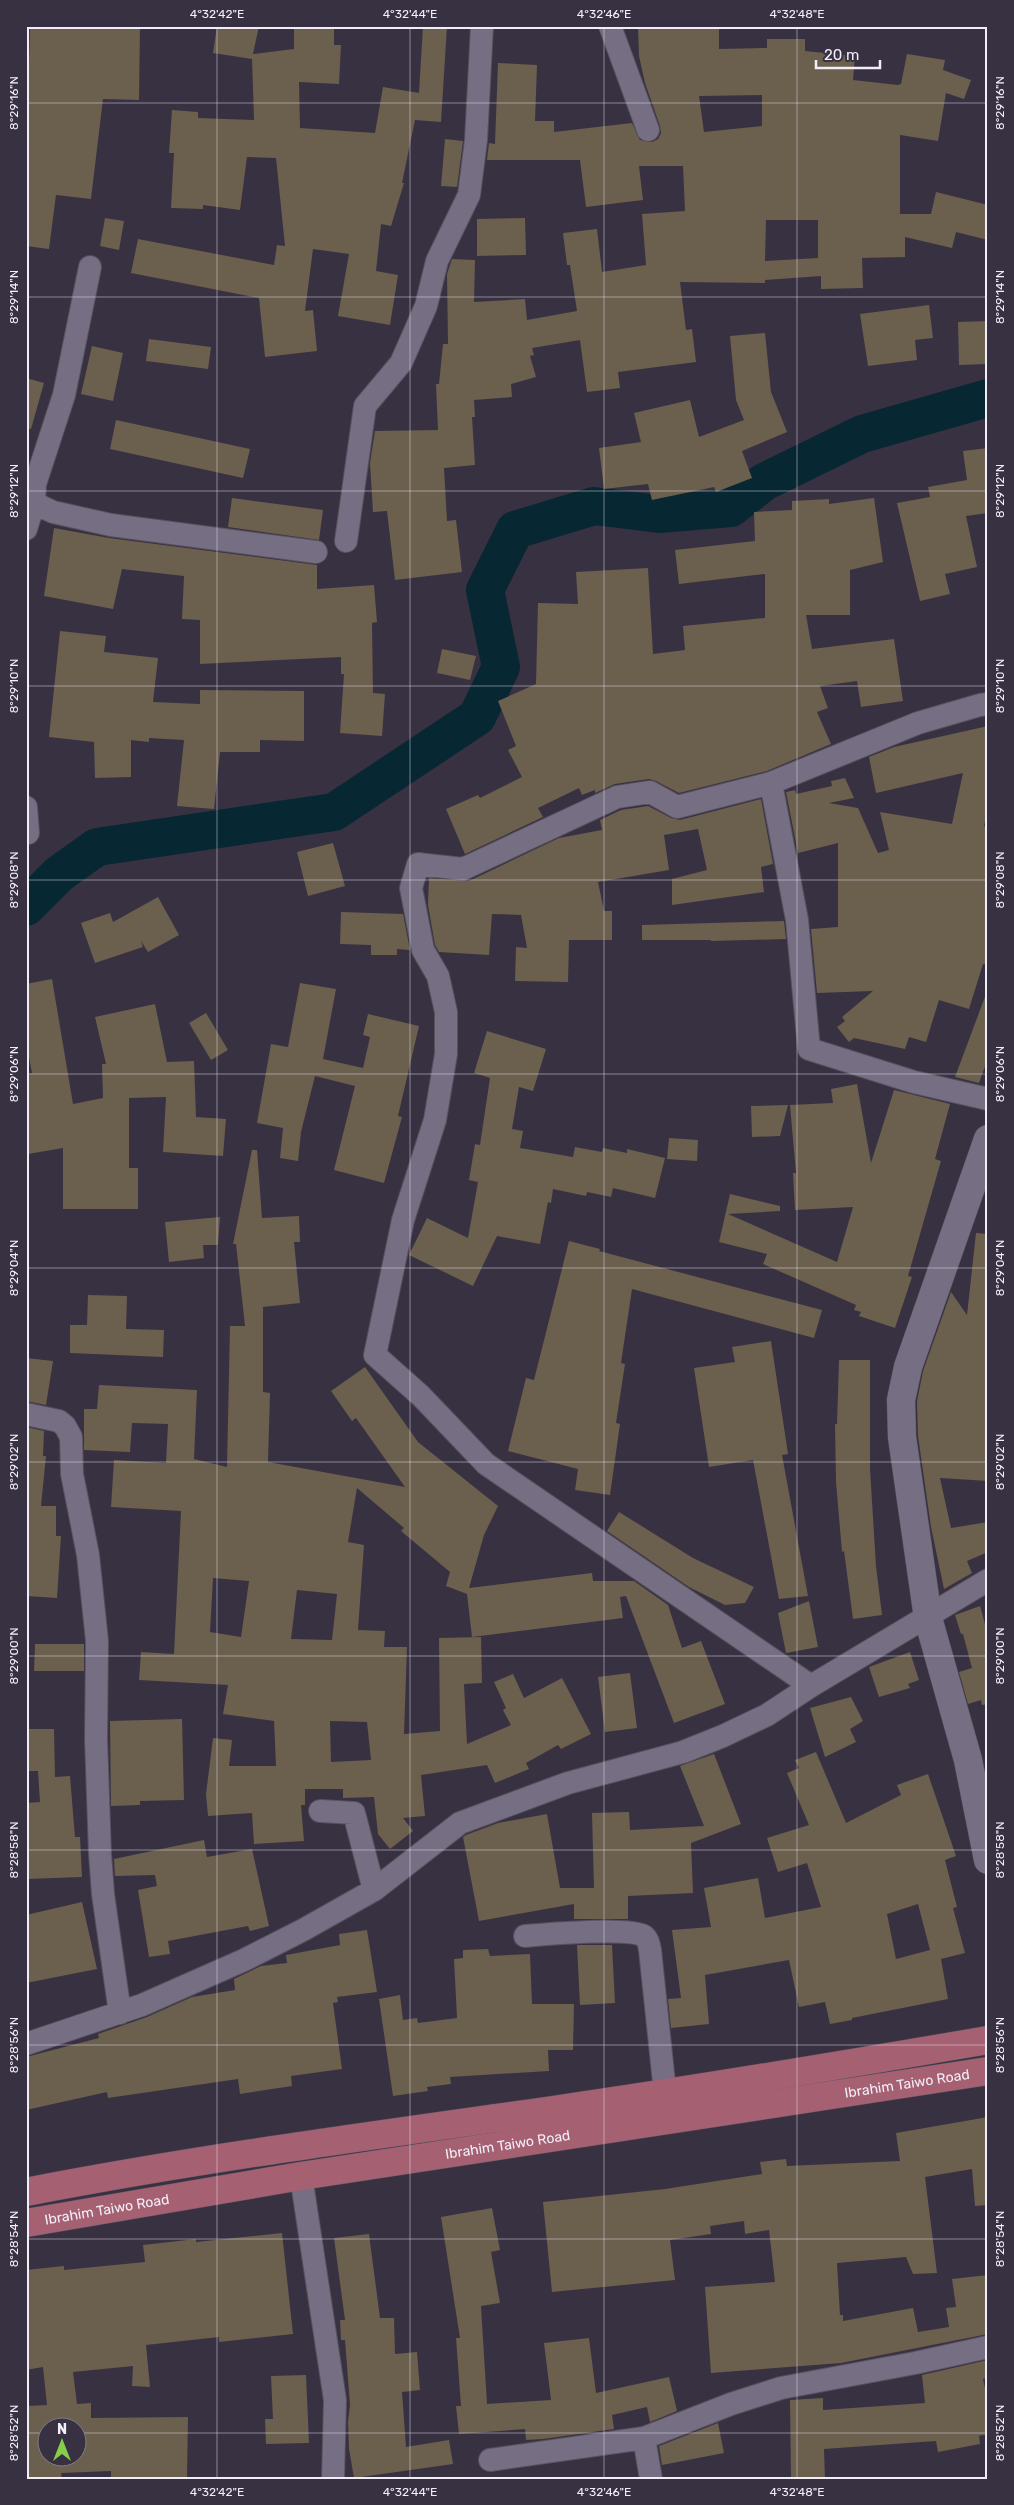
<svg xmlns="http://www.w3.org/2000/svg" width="1014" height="2505" font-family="Rubik,sans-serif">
	<rect width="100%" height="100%" fill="#383142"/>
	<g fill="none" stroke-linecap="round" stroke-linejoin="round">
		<path stroke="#072732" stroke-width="38" d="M26,907L59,874L97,847L334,812L477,717L501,667L485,590L515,530L594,506L659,514L731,508L764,482L862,434L988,398"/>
	</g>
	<path fill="#6b5f4e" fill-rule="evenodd" d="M30,26H140L139,100L103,99L91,199L56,195L49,249L26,246V96H28Z
		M217,26H259L253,54L294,49V26H334V45H341L339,84L299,82L300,128L375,133L383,87L419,93L423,26H447L441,122L415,120L402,183H404L391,226L381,224L376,271L398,275L390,325L338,316L349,254L313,249L305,311L313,310L317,351L265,357L259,298L131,273L138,239L274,265L277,245L285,246L276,158L247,157L240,210L203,205V209L171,208L174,153H169L172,110L198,112V118L254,120L252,59L213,53Z
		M638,26H719V49L767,48V39H805V51L855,56L853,80L898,85L901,84L907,54L945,60L943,70L971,80L964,99L946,93L938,141L900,135V214H931L936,192L988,205V240L956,232L952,248L905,237V257L862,258L863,288L821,289V276L765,280V283L680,282L686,330L692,329L696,362L618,372L620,388L587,392L580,340L532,348L534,355L530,356L536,377L511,384L512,397L474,400L475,417H472L475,465L444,468L447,521L456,520L462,572L395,580L387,511L373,512L370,463L375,431L438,430L436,384H439L443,344H448L447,274L452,259L475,260L474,302L525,299L527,320L577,311L570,265H567L563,233L597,229L602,272L646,265L642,214L685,211L683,166H639L643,200L586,207L580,160H487L489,143L495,144L498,63L537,65L535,121H554V132L632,123L640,140L652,142L658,139L661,133L660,126L645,83L639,56ZM762,95V126L704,132L699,96ZM766,220H818V258L765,261Z
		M445,139L463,141L457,187L441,186Z
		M105,218L124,221L119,250L100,246Z
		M525,218L526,255L477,256V219Z
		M929,305L933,338L915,340L917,360L868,366L860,314Z
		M988,321V364L959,365L958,322Z
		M765,333L771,392L787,432L742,451L752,478L716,492L714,487L652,500L648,484L604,489L599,448L641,442L634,413L690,400L699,437L744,420L736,400L730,336Z
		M149,339L211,347L208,369L146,361Z
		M92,346L123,353L113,401L81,394Z
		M26,378L44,383L31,429L26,428Z
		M116,420L250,449L243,478L110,449Z
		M988,448V513L966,516L977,567L945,574L950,594L920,601L897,503L930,497L928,487L967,480L963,451Z
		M232,498L323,510L319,540L228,527Z
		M874,498L883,562L850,570V615H806L812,649L894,639L903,701L861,707L857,681L820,686L828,708L817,712L831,744L767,771L679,793L656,781L649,779L615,784L595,793V790L582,795L579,788L538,808L543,817L465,854L446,809L478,795L480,798L522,777L508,750L516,746L498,701L536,684L538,603L578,604L576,572L648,568L653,654L685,650L683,626L765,618V574L679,584L675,550L755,541L754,512L792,510V501L829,499V504Z
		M54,528L109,538L317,565V589L374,585L377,622L372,623L373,693L385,694L382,736L340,733L344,674H341V657L200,664V620L182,619L184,576L122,569L113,609L44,596Z
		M60,631L106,636L104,652L158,658L153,702L200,704V690L304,691V741L260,740V752H220L214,809L177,806L184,740L149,738V742L131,740V777L95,778L94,742L49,737Z
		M442,649L476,656L470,680L437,673Z
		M988,726V808L984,826L988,827V965L983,964L969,1009L939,1000L926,1042L909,1037L905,1049L854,1038L849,1042L837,1027L845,1021L842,1017L873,991L817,993L811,929L838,927V843L798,853L786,792L795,790L796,794L832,786L831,781L845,778L854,798L829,803L858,808L878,853L889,850L880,812L952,824L963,773L876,793L869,757L894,747Z
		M761,799L773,864L761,867L764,892L672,905V879L707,870L698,829L664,835L669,870L598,882L604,911H612V940H569L568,982L515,981L516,947L527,948L521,915L492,914L489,955L439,952L435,945L428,905L429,878L469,881L559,838L602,830L600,820L621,810L648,806L671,818L680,820Z
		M333,843L345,886L308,896L297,852Z
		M158,897L179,935L148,952L141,941L143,947L95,963L81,923L110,913L113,922Z
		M341,912L403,914L410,950L397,949V955H371V945L340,944Z
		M784,921L786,939L711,941V940H642V925Z
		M52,979L73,1104L103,1098L102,1064H106L95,1017L155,1004L167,1062L194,1061L196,1117L226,1119L223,1156L163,1152L166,1097L129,1098V1168H138V1209H63V1148L28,1154L26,1146V1074L32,1073L26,1042V984Z
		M300,983L336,989L323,1059L363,1068L370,1037L363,1035L368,1014L419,1026L398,1116L402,1117L384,1183L334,1170L355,1086L315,1076L301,1132L298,1161L280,1158L283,1128L257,1123L271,1044L288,1047Z
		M986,994H988V1058L979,1083L955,1077Z
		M206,1013L228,1050L211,1060L189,1023Z
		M487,1031L546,1049L533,1091L519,1087L512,1129L523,1131L520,1148L573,1157L575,1147L602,1152L603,1148L627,1153V1149L665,1158L655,1198L613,1188L611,1197L587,1192L586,1196L553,1189L551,1203L548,1202L540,1244L497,1236L473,1286L409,1255L427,1218L468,1238L478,1182L469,1180L475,1144L480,1145L490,1078L474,1073Z
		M857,1084L871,1163L894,1090L950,1104L935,1159L941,1161L908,1276L912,1277L895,1328L859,1316L861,1312L854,1310L856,1305L763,1264L767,1254L719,1242L730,1194L780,1206V1211L728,1214L837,1262L853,1207L795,1210L793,1173H796L790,1105L833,1103L831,1089Z
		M788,1105L780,1136L752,1137L751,1106Z
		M669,1138L698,1140L697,1161L667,1159Z
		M252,1150H257L262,1218L299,1216L300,1242H294L300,1303L263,1307V1392L270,1393L268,1462L405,1487L356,1418L352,1421L331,1391L365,1367L418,1442L498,1506L484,1535L469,1588L592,1573L593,1581H634L668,1605L682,1648L701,1641L725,1704L674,1723L626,1596L620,1597L623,1618L472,1637L467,1594L446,1586L450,1572L401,1531L404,1528L357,1488L348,1542L364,1545L358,1630L385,1631L384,1647H407L404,1734L440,1731L439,1638L481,1637L482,1683L464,1684L467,1744L511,1725L503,1710L506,1708L494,1682L513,1674L524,1698L562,1678L591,1734L561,1749L558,1745L526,1763L529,1769L495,1783L487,1765L421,1775L425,1816L403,1818L413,1831L390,1849L378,1834L374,1797L343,1798V1789H305V1805H301L304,1841L254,1844L252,1813L208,1816L206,1794L213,1738L232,1740L229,1766H276L274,1721L223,1714L228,1685L139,1680L141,1652L174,1654L181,1511L111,1507L114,1460L166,1463L168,1424L132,1423L130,1452L84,1450V1409H97L99,1385L197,1390L194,1459L227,1467L230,1326H245L236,1244H233ZM213,1578L249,1581L241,1637L210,1632ZM297,1590L337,1594L332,1640L291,1639ZM330,1721L367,1722L371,1760L331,1762Z
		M220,1217L218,1245H203L204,1258L169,1262L165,1222Z
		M976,1233L988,1234V1481L940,1478L951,1528L988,1522V1552L967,1561L972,1573L944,1589L931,1527L918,1436L917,1401L923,1371L951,1292L967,1315Z
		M569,1241L600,1249L599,1251L822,1310L814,1338L632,1289L621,1363L625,1364L616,1423L620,1424L610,1495L575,1490L578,1469L508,1451L526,1378L534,1380Z
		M88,1295L127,1296L126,1329L164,1330L163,1357L70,1353V1325H87Z
		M771,1341L788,1454L782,1455L808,1596L779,1599L753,1460L709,1467L694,1368L735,1362L732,1347Z
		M26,1358L53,1361L46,1405L26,1401Z
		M839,1360H870V1469L876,1566L882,1615L853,1619L844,1551L842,1552L836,1482L835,1424H837Z
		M26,1427L44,1431L43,1456H46L41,1506H56V1536H61L57,1598L26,1596Z
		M619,1512L693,1558L754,1587L745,1603L725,1605L689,1587L607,1531Z
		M809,1601L818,1647L786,1653L778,1613Z
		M980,1606L988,1635V1704L982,1705L981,1700L968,1704L959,1672L972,1668L963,1634H961L955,1615Z
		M35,1644H84V1671H34Z
		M910,1652L919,1680L908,1684L910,1688L879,1697L869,1667Z
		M630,1673L637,1728L605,1732L598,1677Z
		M851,1697L863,1721L850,1729L856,1742L825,1757L810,1708Z
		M182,1719L184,1800L140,1801V1805L111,1806L110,1721Z
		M26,1729H54L55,1777L70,1776L75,1837H80L82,1877L26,1879V1803L40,1802L38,1771H26Z
		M816,1752L846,1823L901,1795L897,1785L928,1774L956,1856L945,1860L957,1907L953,1908L965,1953L941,1959L948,1999L852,2018V2020L830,2024L825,2002L799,2007L789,1960L705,1975L709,2024L671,2028L668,1999L681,1998L672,1930L711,1927L704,1888L758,1878L765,1918L821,1907L807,1863L778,1872L767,1838L809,1825L787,1773L799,1768L795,1760ZM918,1904L930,1950L896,1959L887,1914Z
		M714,1754L741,1824L691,1843L693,1893L628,1896V1919H574V1904L479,1921L463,1837L466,1835L498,1823L547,1814L560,1888H594L592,1813L629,1812L630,1830L704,1826L680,1766Z
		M204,1840L207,1857L252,1849L269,1926L250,1931L248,1926L168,1941L170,1954L149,1957L138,1890L157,1886L155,1875L115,1876L114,1859Z
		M82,1902L97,1969L26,1983V1915Z
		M367,1930L377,1992L337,1997L338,2002L333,2003L342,2069L291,2076L292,2086L240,2094L238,2079L108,2098L107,2092L26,2110V2057L99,2038L98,2034L147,2017L192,1997L235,1990L234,1979L261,1966L287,1963L286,1955L340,1945L339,1934Z
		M577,1945H612L615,2003L580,2005Z
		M488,1949L490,1956L530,1954L532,2004H574L573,2050H548L549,2071L450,2077L451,2084L427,2087L428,2091L393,2096L379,1999L400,1995L403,2020L417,2018L418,2023L457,2018L454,1959L463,1958V1950Z
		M988,2117V2205L975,2206L972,2169L925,2177L937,2273L913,2274L906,2257L837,2263L840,2315H843V2321L913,2308L918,2332L949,2327L946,2308L956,2307L952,2279L988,2275V2334L841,2363L711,2373L705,2287L775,2282L769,2230L745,2234L744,2221L710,2226L711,2234L670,2240L675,2280L552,2292L543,2202L665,2189L762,2174L760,2162L786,2159L787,2166L900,2161L896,2133Z
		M492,2208L500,2250L491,2252L500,2303L481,2306L487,2404L551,2400L544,2343L589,2338L596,2393L669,2377L677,2411L650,2422L647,2407L612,2415L614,2429L543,2439L526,2440L525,2429L459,2434L456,2406H461L456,2338H460L441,2217Z
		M282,2233L293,2334L219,2342V2337L146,2345L150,2387L132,2386L133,2366L73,2372L77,2404L91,2403V2418L188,2417L187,2479H111V2471L61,2473L62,2479H26V2406L47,2405L43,2367L26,2370V2270L64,2266V2270L145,2262L143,2245L196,2239V2242ZM48,2428H78V2458H48Z
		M369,2234L380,2318H394L395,2354L417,2352L420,2390L402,2392L406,2447L449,2440L453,2464L354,2478L349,2449L348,2422L350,2405L345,2340H341L340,2320H345L334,2238Z
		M988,2360V2378L983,2379L988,2402V2434L979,2436L980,2444L938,2452L936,2441L824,2449L825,2479H791L790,2400L823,2398V2410L925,2403L922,2375Z
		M306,2375L309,2443L266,2444L265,2419H273L271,2376Z
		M718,2423L724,2453L662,2465L659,2446Z"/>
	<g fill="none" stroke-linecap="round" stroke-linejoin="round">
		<g stroke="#57505e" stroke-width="24">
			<path id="minor" d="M610,26L648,130
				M90,267L64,395L35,484L34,503L53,512L111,525L316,552
				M26,501L34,503L26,529
				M346,541L365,406L401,363L426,306L437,261L469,195L476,140L482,26
				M771,783L797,920L809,1049L914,1082L988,1099
				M26,807L28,833
				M26,1414L59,1421L65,1426L71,1437L72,1474L88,1555L97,1641L96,1739L100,1854L103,1894L120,2013
				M811,1686L486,1464L421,1396L375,1355L403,1220L435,1120L446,1054V1012L438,976L423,950L411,888L418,864L463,869L617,797L650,792L677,807L771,783L918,723L980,705L988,704
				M320,1811L354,1813L374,1890
				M525,1936C546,1934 629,1927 644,1936C648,1939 649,1945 650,1950L665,2092
				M26,2044L142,2005L244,1960L303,1930L374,1890L460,1823L568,1783L683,1752L723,1736L767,1715L811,1686L988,1580
				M301,2176L335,2400L333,2479
				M644,2438L651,2479
				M490,2460L644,2438L731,2404L781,2388L915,2363L988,2347"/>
		</g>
		<g stroke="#57505e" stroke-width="29">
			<path id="tertiary" d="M988,1139L908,1367L901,1400L902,1437L928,1618L968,1760L988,1860"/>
		</g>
		<g stroke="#57505e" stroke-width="29">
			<g id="primary">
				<path d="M26,2192C201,2158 377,2135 553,2110C698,2089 843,2065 988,2040"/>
				<path id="s1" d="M26,2223L301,2176L988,2071"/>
			</g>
		</g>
		<use href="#minor" stroke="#766e82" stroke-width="22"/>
		<use href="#tertiary" stroke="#766e82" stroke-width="28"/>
		<use href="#primary" stroke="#a56172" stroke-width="28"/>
	</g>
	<path fill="none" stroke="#f2eef9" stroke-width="1" stroke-opacity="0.45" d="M217,26V2479M410,26V2479M604,26V2479M797,26V2479M26,103H988M26,297H988M26,491H988M26,686H988M26,880H988M26,1074H988M26,1268H988M26,1462H988M26,1656H988M26,1850H988M26,2045H988M26,2239H988M26,2433H48M78,2433H988"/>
	<g text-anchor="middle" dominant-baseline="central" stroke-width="4" stroke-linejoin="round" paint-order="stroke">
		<g font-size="14" fill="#f2eef9" stroke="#383142">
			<text stroke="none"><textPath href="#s1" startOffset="892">Ibrahim Taiwo Road</textPath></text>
			<text stroke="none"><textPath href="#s1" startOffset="488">Ibrahim Taiwo Road</textPath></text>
			<text stroke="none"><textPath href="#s1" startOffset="82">Ibrahim Taiwo Road</textPath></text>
		</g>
	</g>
	<rect width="1014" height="2505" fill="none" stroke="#383142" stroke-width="55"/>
	<g transform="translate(62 2442)"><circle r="24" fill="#383142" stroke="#827d8b"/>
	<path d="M0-4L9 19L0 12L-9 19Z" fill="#87cf4a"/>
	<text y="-8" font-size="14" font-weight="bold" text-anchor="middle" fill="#f2eef9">N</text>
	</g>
	<path d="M816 60v8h64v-8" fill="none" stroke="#f2eef9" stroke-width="2.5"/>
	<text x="824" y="60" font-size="15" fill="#f2eef9" stroke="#383142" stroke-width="4" paint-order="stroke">20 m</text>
	<rect x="28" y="28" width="958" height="2450" fill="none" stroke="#f2eef9" stroke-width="2"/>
	<g font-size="12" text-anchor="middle" fill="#f2eef9">
		<text x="217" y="18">4°32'42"E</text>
		<text x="410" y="18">4°32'44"E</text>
		<text x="604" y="18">4°32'46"E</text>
		<text x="797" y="18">4°32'48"E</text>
		<text transform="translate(14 103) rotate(-90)" y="4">8°29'16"N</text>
		<text transform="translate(1000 103) rotate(-90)" y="4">8°29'16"N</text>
		<text transform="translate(14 297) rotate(-90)" y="4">8°29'14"N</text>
		<text transform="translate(1000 297) rotate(-90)" y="4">8°29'14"N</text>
		<text transform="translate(14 491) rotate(-90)" y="4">8°29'12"N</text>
		<text transform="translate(1000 491) rotate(-90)" y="4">8°29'12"N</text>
		<text transform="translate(14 686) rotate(-90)" y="4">8°29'10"N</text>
		<text transform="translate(1000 686) rotate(-90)" y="4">8°29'10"N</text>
		<text transform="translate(14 880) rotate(-90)" y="4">8°29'08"N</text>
		<text transform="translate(1000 880) rotate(-90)" y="4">8°29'08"N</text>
		<text transform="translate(14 1074) rotate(-90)" y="4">8°29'06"N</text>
		<text transform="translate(1000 1074) rotate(-90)" y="4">8°29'06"N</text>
		<text transform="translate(14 1268) rotate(-90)" y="4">8°29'04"N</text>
		<text transform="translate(1000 1268) rotate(-90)" y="4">8°29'04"N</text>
		<text transform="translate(14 1462) rotate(-90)" y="4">8°29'02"N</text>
		<text transform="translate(1000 1462) rotate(-90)" y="4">8°29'02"N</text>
		<text transform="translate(14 1656) rotate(-90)" y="4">8°29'00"N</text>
		<text transform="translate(1000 1656) rotate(-90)" y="4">8°29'00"N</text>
		<text transform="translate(14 1850) rotate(-90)" y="4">8°28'58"N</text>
		<text transform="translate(1000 1850) rotate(-90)" y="4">8°28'58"N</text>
		<text transform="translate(14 2045) rotate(-90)" y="4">8°28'56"N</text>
		<text transform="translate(1000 2045) rotate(-90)" y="4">8°28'56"N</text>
		<text transform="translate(14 2239) rotate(-90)" y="4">8°28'54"N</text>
		<text transform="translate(1000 2239) rotate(-90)" y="4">8°28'54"N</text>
		<text transform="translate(14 2433) rotate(-90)" y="4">8°28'52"N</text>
		<text transform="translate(1000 2433) rotate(-90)" y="4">8°28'52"N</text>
		<text x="217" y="2496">4°32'42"E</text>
		<text x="410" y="2496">4°32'44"E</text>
		<text x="604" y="2496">4°32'46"E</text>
		<text x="797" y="2496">4°32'48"E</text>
	</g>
</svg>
